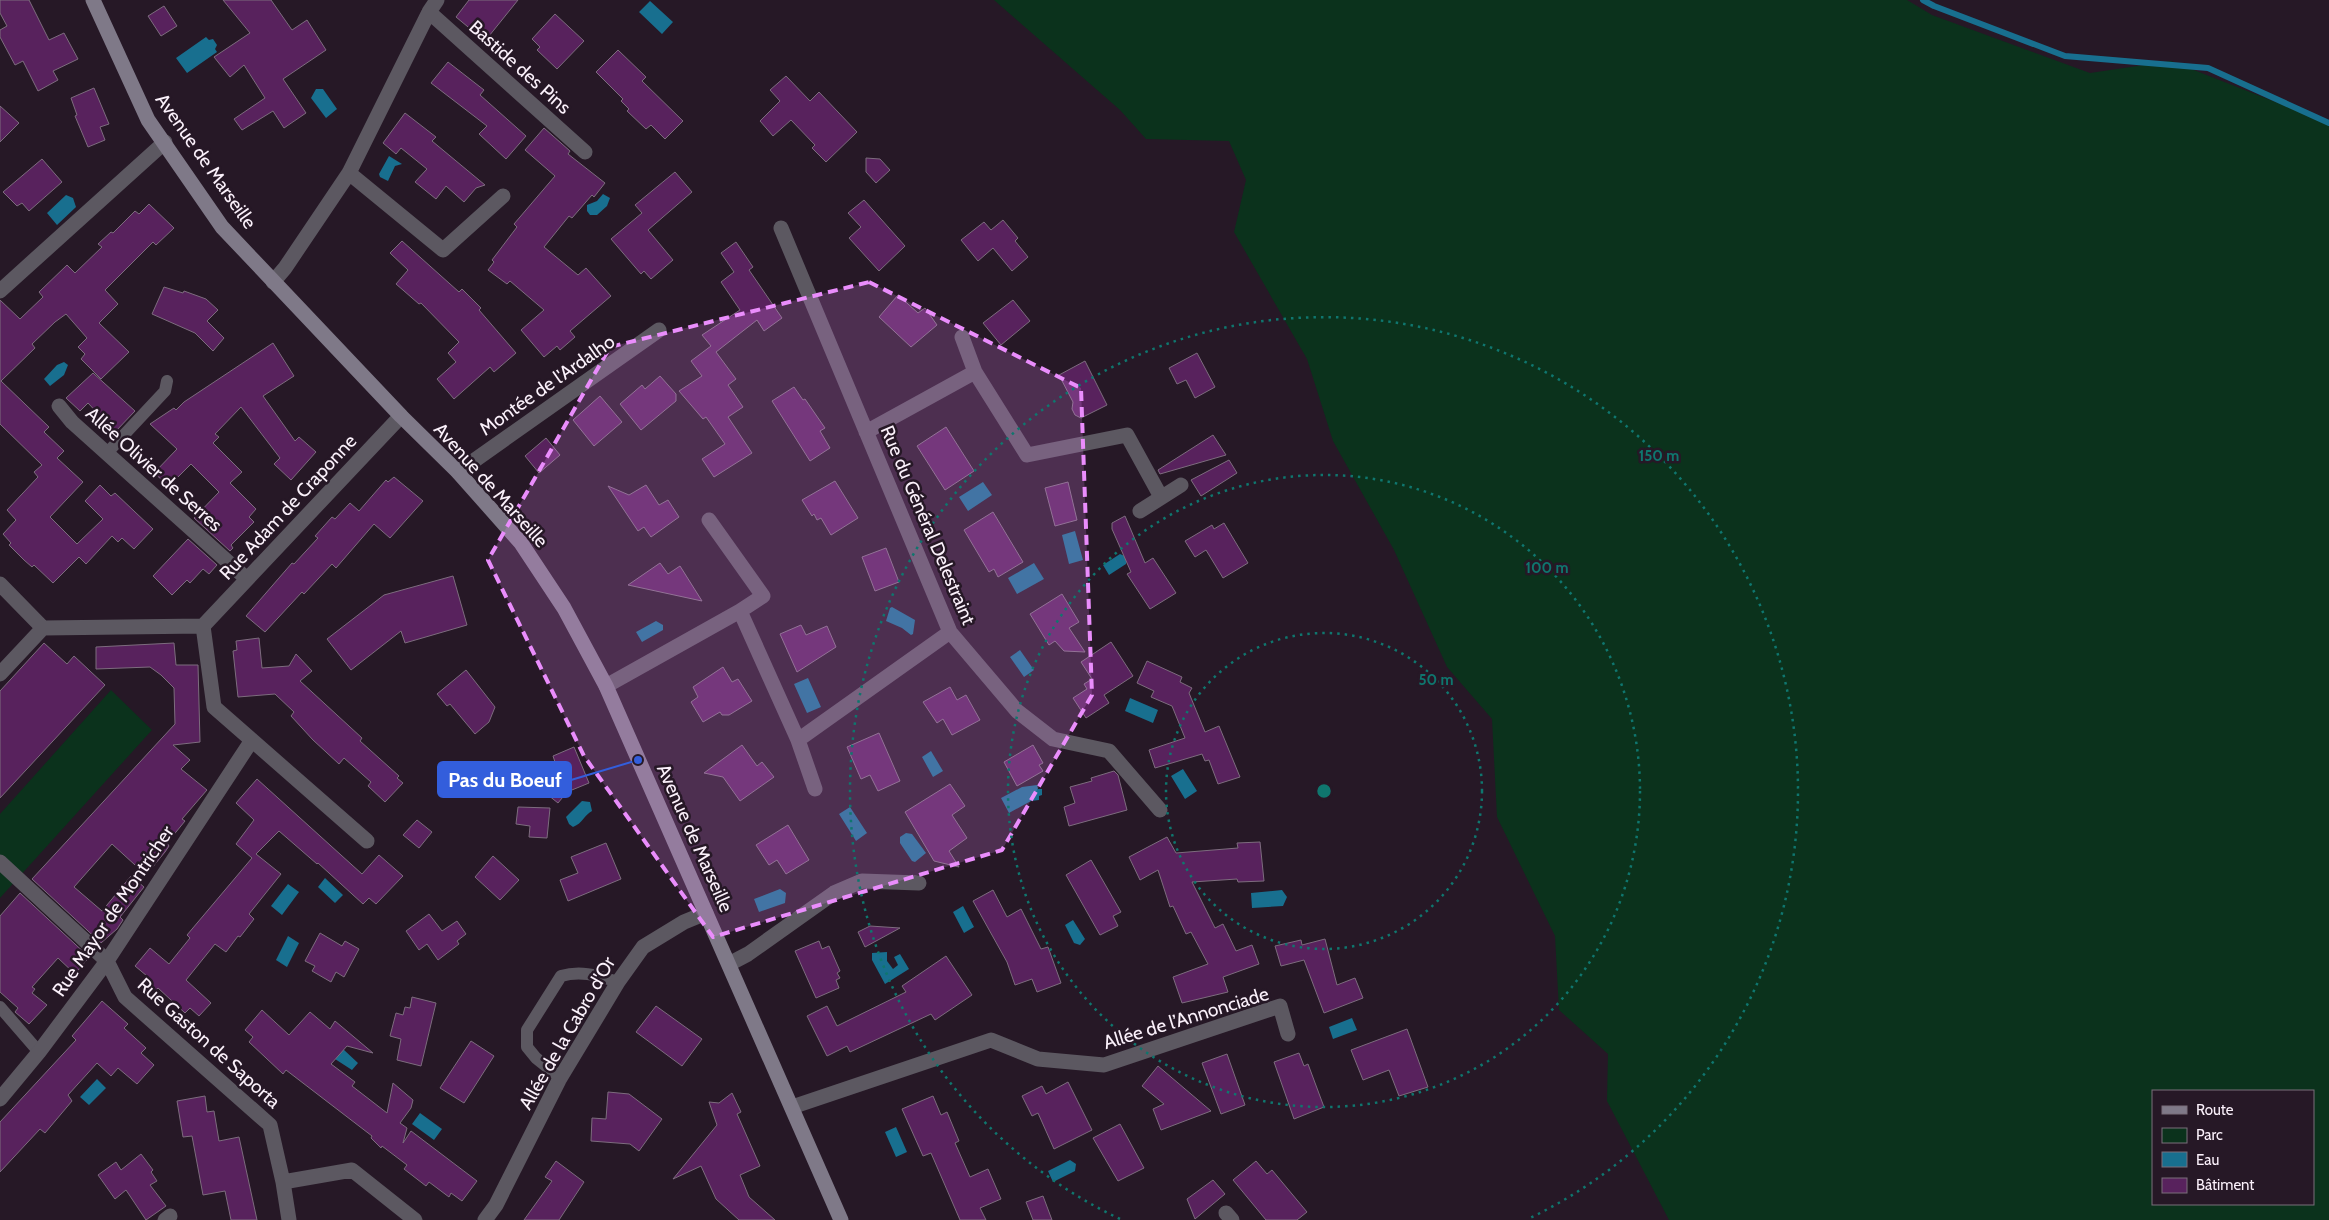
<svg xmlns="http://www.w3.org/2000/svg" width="2329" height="1220" font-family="Cabin,sans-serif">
	<rect width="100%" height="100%" fill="#261826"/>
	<path fill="#0b321c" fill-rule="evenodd" d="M994,0H1907L1932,15L2090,73L2171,61L2329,123V1220H1669L1607,1101L1608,1054L1559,1010L1555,936L1497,817L1492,719L1447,667L1394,550L1333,441L1307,359L1234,232L1246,180L1229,141L1146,139L1120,110ZM2313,1091V1204H2153V1091Z
		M111,690L152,730L0,898V814Z"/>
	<path fill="#186f8f" d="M650,1L673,22L662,34L639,12Z
		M206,37L209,40L213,39L217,45L215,49L217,52L187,73L176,58Z
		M316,89H323L337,109L326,118L311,98Z
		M389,156L402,164L395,166L388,181L380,177L379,174Z
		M603,194L610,198L607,206L597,215H590L587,211V205L597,201Z
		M66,195L73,198L76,207L57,225L47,213Z
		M64,362L68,365L64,375L50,386L44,379L57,365Z
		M983,482L992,495L968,511L959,497Z
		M1075,531L1083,560L1069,564L1062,535Z
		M1120,554L1127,557L1126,564L1109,575L1103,565Z
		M1034,563L1044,579L1017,594L1008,578Z
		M892,607L915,620L913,634L911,635L902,628L886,621L890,608Z
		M656,621L663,625V630L642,642L636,632Z
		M1020,650L1034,670L1024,677L1010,657Z
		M808,678L821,707L807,713L794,684Z
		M1130,698L1158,710L1153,723L1125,711Z
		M931,751L943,771L933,777L922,757Z
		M1183,769L1197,791L1185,799L1171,776Z
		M1037,785L1038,789H1042V795L1039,796V800L1031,801L1009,813L1001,798L1022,787Z
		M582,801L590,802L592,811C584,815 583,823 573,827L569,824L566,817Z
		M850,807L867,833L856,841L839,814Z
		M906,833L912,834L926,853L915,862L912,861L900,843V837Z
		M325,878L343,895L335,903L318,887Z
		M288,884L299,892L282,915L271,906Z
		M780,889L786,893L785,903L759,912L754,899Z
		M1282,890L1287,897L1283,906L1252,908L1251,893Z
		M963,906L974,927L964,933L953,912Z
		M1073,920L1085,939L1080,945L1074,943L1065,925Z
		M288,936L299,943L287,967L276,960Z
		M887,952V961L893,969L898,965L894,957L900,954L909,969L885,984L872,960V953Z
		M1352,1018L1357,1030L1333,1039L1329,1027Z
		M343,1049L358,1063L352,1070L335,1059Z
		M97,1079L106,1088L89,1105L80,1097Z
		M420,1113L442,1129L434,1140L412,1124Z
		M896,1127L907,1152L896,1157L885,1132Z
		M1070,1160L1076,1164L1075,1171L1053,1182L1048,1171Z"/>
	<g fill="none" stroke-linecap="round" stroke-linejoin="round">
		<path stroke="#186f8f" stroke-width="6" d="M1923,0L1934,6L2065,56L2208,68L2329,123"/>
	</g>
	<path fill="#58225d" stroke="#7d6c7e" d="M0,0H29L49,40L64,33L78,59L53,71L58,80L38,91L23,61L15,65L0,37V30L7,26L0,13Z
		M223,0H271L292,30L307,20L326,50L283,79L306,113L284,128L273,111L242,130L234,119L265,98L244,65L230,77L214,57L250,33Z
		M469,0H518L485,41L456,17Z
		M164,6L177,26L161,36L148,16Z
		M555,14L584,41L557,69L537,50L540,47L532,39Z
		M618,50L646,77L642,81L683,121L665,139L651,125L646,129L627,111L629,109L621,101L623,99L596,72Z
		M448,62L484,90L480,95L526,136L506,159L479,134L487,126L431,83Z
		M786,76L810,101L819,92L857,132L826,162L812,148L815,145L791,120L773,136L760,121L780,101L770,90Z
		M94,88L109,124L100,127L105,140L88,147L75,116L77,115L71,98Z
		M0,106L19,123L0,142Z
		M405,113L436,137L432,141L485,185L476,188L464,202L446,186L436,199L415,182L427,169L401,148L396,154L383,143Z
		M544,128L570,151L568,154L605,183L594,197L592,195L572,218L569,216L544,247L578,275L586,268L611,296L570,331L575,337L560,350L557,346L544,357L521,330L544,310L510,281L507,284L488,270L494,262L492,260L517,227L514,224L555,176L525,150Z
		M866,158L880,159L890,170L876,183L866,172Z
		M42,159L62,182L29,211L22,203L17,206L3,192Z
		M675,172L692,192L648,230L673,260L651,279L644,271L641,274L611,239L642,213L635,205Z
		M864,200L905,246L879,271L849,238L861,227L848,213Z
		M149,204L174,228L156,245L153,242L105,290L118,304L99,323L129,352L101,379L81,359L85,354L78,347L87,338L66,314L55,322L32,344L35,348L1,381L49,427L44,432L64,451L57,458L83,482L50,517L77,544L103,519L85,501L100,485L111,496L115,493L153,529L134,549L122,538L118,542L112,536L86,564L79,557L53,583L34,565L32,567L24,560L9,545L11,543L3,534L16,520L7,510L38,477L34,472L42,465L0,424V300L20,319L43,297L39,292L67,265L75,273L102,247L98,244L111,232L113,233L135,211L139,214Z
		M1003,220L1018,238L1015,241L1028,257L1012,271L993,248L978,261L961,240L984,222L991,230Z
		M402,241L459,292L462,289L481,308L479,310L516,353L494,372L490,367L454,399L437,379L456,362L448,353L459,342L421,303L419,304L396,284L408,270L390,253Z
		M736,242L753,267L749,270L782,318L764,331L757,320L716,352L736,379L728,385L743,407L728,417L752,453L714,477L702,459L725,444L706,417L703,419L679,391L702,376L691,361L711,346L702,335L740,310L721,282L734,272L721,253Z
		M164,287L183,293L184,291L206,299L218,310L207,321L224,338L213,351L195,333L152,314Z
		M898,295L918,313L925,308L937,325L911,347L879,317Z
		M1013,300L1030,321L1001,345L983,323Z
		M273,343L294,376L263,396L295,441L299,437L316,452L291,480L274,464L280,458L241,407L215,434L219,437L213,443L242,472L230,483L256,509L249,517L254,522L231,545L233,548L230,551L194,518L219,492L191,464L169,486L154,473L177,449L150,424L174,408L176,410L184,402Z
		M1197,353L1215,387L1195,398L1186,380L1177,384L1169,368Z
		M1085,361L1107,405L1081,418L1075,415L1072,409L1073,402L1059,375Z
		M93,373L135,411L115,432L88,403L80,411L66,398Z
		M660,376L676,394V401L641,430L620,404L642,385L645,389Z
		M794,387L803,400L805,399L825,428L820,431L830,448L810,461L772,401Z
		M600,396L622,422L594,446L573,420Z
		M946,427L974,471L945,490L917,446Z
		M1213,435L1226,455L1160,474L1158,470Z
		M546,438L560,455L539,473L525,456Z
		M1229,460L1237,473L1201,496L1191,480Z
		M394,477L423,501L390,538L374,524L336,568L332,564L304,594L302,592L265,632L246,616L292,563L294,564L318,538L315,536L332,517L335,519L350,503L359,511L386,480L388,482Z
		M835,481L858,518L831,535L821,518L817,520L814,514L812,516L802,500Z
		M1068,482L1077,520L1055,526L1045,488Z
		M646,485L659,505L668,500L679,517L651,537L644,527L638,531L608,486L629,495Z
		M993,512L1023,562L998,577L994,569L989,572L964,530Z
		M1125,516L1145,563L1153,558L1176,593L1150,609L1127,574L1131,572L1112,529V523Z
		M1224,523L1248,563L1223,578L1206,550L1195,557L1185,541L1212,525L1214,529Z
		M188,539L217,565L209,574L203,569L190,583L187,580L172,595L153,576Z
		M886,548L899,582L875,591L862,557Z
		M660,563L668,574L680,566L702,601L628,585Z
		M453,576L467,625L405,643L401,631L351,670L327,639L384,595Z
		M1062,594L1079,622L1069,628L1085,652L1064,651L1055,641L1049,645L1030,614Z
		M801,625L806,635L827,626L836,647L797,672L780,634Z
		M259,638L262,668L289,666L296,654L312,671L300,681L362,738L360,741L399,776L397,778L403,783L385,802L368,786L371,782L344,758L339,764L313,740L291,716L294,712L275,694L238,697L233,651L237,650L236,641Z
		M1111,642L1133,676L1104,695L1109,703L1086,718L1073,698L1087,689L1084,684L1092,679L1081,662Z
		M44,643L67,664L74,656L105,685L0,798V691Z
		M174,643L176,665H198L200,742L173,745L190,760L181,769L207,790L182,819L185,821L167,843L169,846L165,852L146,875L112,844L74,887L102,911L131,876L144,887L120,917L123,920L117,929L101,943L32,879L175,724L174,688L161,675L150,667L96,669V647Z
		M1147,661L1182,677L1180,682L1192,688L1189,693L1205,732L1219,726L1240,777L1218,784L1209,760L1205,761L1202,754L1155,768L1149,750L1185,738L1172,706L1151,697L1154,691L1137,683Z
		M723,667L732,682L738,679L752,701L729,715H722L720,712L703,722L691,702L698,697L693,687Z
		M466,670L495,707L489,722L475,734L450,704L447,706L437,694Z
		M950,687L957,700L966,695L980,720L952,735L943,719L937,723L923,702Z
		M879,733L900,781L878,791L870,775L861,779L847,747Z
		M742,745L757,766L762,762L774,777L740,801L723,777L704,773Z
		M1033,745L1043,763L1039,765L1043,771L1017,786L1004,762Z
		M574,747L589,783L567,792L558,803L533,783L546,765L555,762L553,756Z
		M1114,771L1118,775L1127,810L1069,826L1064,807L1075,803L1070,787L1092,781L1091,778Z
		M257,779L362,874L379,855L403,876L376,904L369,898L363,904L318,863L317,864L279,831L256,854L281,874L249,914L254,919L240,937L238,936L226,952L215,944L186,980L211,1003L199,1016L190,1008L185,1013L158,988L154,992L142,982L147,976L135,966L150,948L169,964L190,938L187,935L252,858L236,844L254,820L236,803Z
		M950,784L965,806L952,815L967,838L949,851L959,867L934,861L905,812Z
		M518,807L550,808L547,838L529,837L530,826L516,824Z
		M417,820L432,832L419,848L403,835Z
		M788,825L809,860L786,874L777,860L769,865L756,845Z
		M1167,837L1176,853L1238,848L1237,843L1260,842L1264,881L1238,882L1237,879L1192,882L1215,928L1223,924L1236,951L1252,945L1259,964L1223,977L1228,992L1182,1003L1173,977L1208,964L1191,932L1186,934L1173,906L1170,907L1158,870L1140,880L1129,857Z
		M606,843L621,879L568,901L560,880L578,873L571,857Z
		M493,856L519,880L500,900L475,877Z
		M1091,860L1121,912L1113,916L1118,926L1100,935L1066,875Z
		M993,890L1007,917L1021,909L1041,949L1048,947L1061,983L1037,992L1032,979L1015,985L1007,962L973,901Z
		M20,893L89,957L75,974L58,958L32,987L35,989L32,993L47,1005L29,1024L15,1012L18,1008L0,992V916Z
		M429,914L442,931L457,921L466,934L457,941L459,944L438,960L427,944L419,950L406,931Z
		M870,926L900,928L865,947L858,932Z
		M320,933L342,946L345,941L359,949L344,977L336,972L331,982L312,971L315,966L305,961Z
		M1325,939L1337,985L1355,978L1363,998L1324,1013L1304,960L1281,966L1275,946L1301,940L1302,945Z
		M819,941L822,949L829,946L840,971L837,973L840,978L836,980L839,988L816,998L795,951Z
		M946,956L972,995L935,1020L931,1014L850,1052L847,1046L827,1056L807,1016L827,1006L837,1026L906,992L902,986Z
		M412,997L436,1003L421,1066L397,1060L401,1039L390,1036L396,1013L403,1015L405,1007L410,1008Z
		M102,1001L128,1024L124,1028L146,1048L141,1053L154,1065L137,1084L118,1068L111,1076L97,1063L68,1095L72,1101L45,1133L40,1129L0,1172V1122L76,1040L72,1036Z
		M656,1006L702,1039L682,1066L636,1032Z
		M262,1010L289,1035L310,1012L330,1029L335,1021L373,1053L347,1046L331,1064L355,1082L352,1086L387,1113L393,1083L413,1100L411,1108L400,1123L407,1128L403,1143L411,1131L477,1181L462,1201L451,1193L449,1197L429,1182L426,1186L404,1169L407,1165L382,1146L381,1148L371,1138L372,1136L286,1070L283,1074L249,1042L253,1037L245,1030Z
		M1407,1029L1428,1087L1399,1096L1389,1070L1363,1080L1351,1050Z
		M471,1041L494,1056L464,1103L440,1088Z
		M1299,1053L1304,1066L1308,1064L1324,1107L1294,1119L1274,1062Z
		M1227,1054L1245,1105L1221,1114L1202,1063Z
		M1158,1066L1211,1111L1161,1130L1153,1109L1164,1104L1142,1086Z
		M1068,1082L1092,1130L1054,1149L1038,1113L1032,1116L1022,1096L1042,1086L1046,1094Z
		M608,1092L629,1094L662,1119L639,1151L630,1144L591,1141L592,1118L606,1119Z
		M732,1093L741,1112L737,1114L760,1166L740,1175L749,1197L775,1220H739L716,1199L701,1166L673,1179L717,1125L709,1102L719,1103Z
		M205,1096L207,1112L214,1111L219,1141L239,1137L257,1220H231L225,1191L203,1195L192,1136L183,1137L177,1101Z
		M933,1096L941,1115L947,1112L959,1141L955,1143L970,1177L988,1169L1001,1199L980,1208L986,1220H960L931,1153L923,1156L902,1109Z
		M1120,1124L1144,1168L1118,1181L1093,1138Z
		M141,1154L153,1170L151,1172L157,1181L150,1185L166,1206L146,1220L126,1190L115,1199L98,1175L116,1162L121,1170Z
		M556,1161L584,1182L559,1220H524L552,1181L545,1177Z
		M1256,1161L1267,1174L1272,1170L1307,1212L1297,1220H1266L1233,1180Z
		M1213,1180L1225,1194L1195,1219L1187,1199Z
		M1043,1196L1052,1220H1033L1026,1202Z"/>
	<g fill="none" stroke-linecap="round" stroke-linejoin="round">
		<path stroke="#5c5861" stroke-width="12" d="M107,453L165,391L167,381
			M0,1007L39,1052
			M561,1078L536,1058L527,1047V1030L561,976C582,970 598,976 618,982"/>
		<path stroke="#5c5861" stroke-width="15" d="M429,12L585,152
			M349,173L443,250L503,196
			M781,228L950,632L1017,711L1053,739L1109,751L1160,810
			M273,282L285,268L349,173L429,12L437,0
			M0,291L165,142
			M962,337L975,372
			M59,406L72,422L247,579
			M866,432L975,372L1027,455L1127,435L1161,497
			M458,472L659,330
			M1140,511L1181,485
			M709,520L763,596L740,611
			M0,584L43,628
			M203,626L401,416
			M0,674L43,628L203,626L214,707L367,841
			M606,686L740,611L798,740L950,632
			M798,740L815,789
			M0,862L107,961L125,997L270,1125L283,1182L352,1170L415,1220
			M729,964L748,954L834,893L862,881L919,883
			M0,1099L39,1052L107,961L252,740
			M792,1107L991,1040L1038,1059L1104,1065L1280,1006L1288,1034
			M283,1182L289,1220
			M1226,1213L1232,1220
			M165,1220L170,1216
			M485,1220L496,1205L559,1080L618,982L643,947L684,922L706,913"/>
		<path stroke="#7f7988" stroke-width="15" d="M93,0L148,120L222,227L401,416L458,472L521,543L564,608L606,686L841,1220"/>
	</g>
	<path fill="#ea8dfc" fill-opacity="0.2" stroke="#ea8dfc" stroke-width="4" stroke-dasharray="10 6" stroke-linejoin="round" d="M869,282L1081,388L1092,695L1002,850L713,937L584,756L488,560L610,347Z"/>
	<g fill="none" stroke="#0f766e" stroke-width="2.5" stroke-dasharray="2.5 5">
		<circle cx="1324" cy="791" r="158"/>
		<circle cx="1324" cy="791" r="316"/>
		<path d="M1120 1219A474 474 0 1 1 1528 1219"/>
	</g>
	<g text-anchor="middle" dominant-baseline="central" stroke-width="5" stroke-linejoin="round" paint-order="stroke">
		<g font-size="19" fill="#fbf1fb" stroke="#261826">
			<text transform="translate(520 67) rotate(42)">Bastide des Pins</text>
			<text transform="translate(206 161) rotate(55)">Avenue de Marseille</text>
			<text transform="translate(547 385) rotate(-35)">Montée de l'Ardalho</text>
			<text transform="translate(154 469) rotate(42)">Allée Olivier de Serres</text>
			<text transform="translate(491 485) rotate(48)">Avenue de Marseille</text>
			<text transform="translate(288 507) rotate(-47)">Rue Adam de Craponne</text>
			<text transform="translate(928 525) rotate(67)">Rue du Général Delestraint</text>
			<text transform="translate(695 838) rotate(66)">Avenue de Marseille</text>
			<text transform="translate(113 911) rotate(-56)">Rue Mayor de Montricher</text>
			<text transform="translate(1186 1018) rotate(-17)">Allée de l’Annonciade</text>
			<text transform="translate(567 1033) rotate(-60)">Allée de la Cabro d'Or</text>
			<text transform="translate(209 1043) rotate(42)">Rue Gaston de Saporta</text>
		</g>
	</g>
	<circle cx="1324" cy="791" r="8" fill="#0f766e" stroke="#261826" stroke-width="2.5"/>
	<g font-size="15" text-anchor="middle" font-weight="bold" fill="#0f766e" stroke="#261826" stroke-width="5" stroke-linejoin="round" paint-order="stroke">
		<text x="1659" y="461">150 m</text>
		<text x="1547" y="573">100 m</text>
		<text x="1436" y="685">50 m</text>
	</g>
	<path fill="none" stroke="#335edc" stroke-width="2" d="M638 760L571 780"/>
	<circle fill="#335edc" stroke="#261826" stroke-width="2" cx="638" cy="760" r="5"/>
	<rect fill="#335edc" stroke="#335edc" stroke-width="2" x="438" y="762" width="133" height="35" rx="5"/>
	<g font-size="20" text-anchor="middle" font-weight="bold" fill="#fff">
		<text x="505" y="787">Pas du Boeuf</text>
	</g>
	<rect x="2152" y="1090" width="162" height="115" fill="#261826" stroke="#7b6f7b"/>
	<rect x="2162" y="1106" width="25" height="8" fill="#7f7988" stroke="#7b6f7b"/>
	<text x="2196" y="1115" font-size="15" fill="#fbf1fb">Route</text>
	<rect x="2162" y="1128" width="25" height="15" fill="#0b321c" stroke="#7b6f7b"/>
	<text x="2196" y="1140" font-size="15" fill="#fbf1fb">Parc</text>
	<rect x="2162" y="1152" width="25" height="15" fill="#186f8f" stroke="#7b6f7b"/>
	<text x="2196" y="1165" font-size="15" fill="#fbf1fb">Eau</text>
	<rect x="2162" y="1178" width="25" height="15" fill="#58225d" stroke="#7b6f7b"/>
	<text x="2196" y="1190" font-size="15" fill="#fbf1fb">Bâtiment</text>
</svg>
